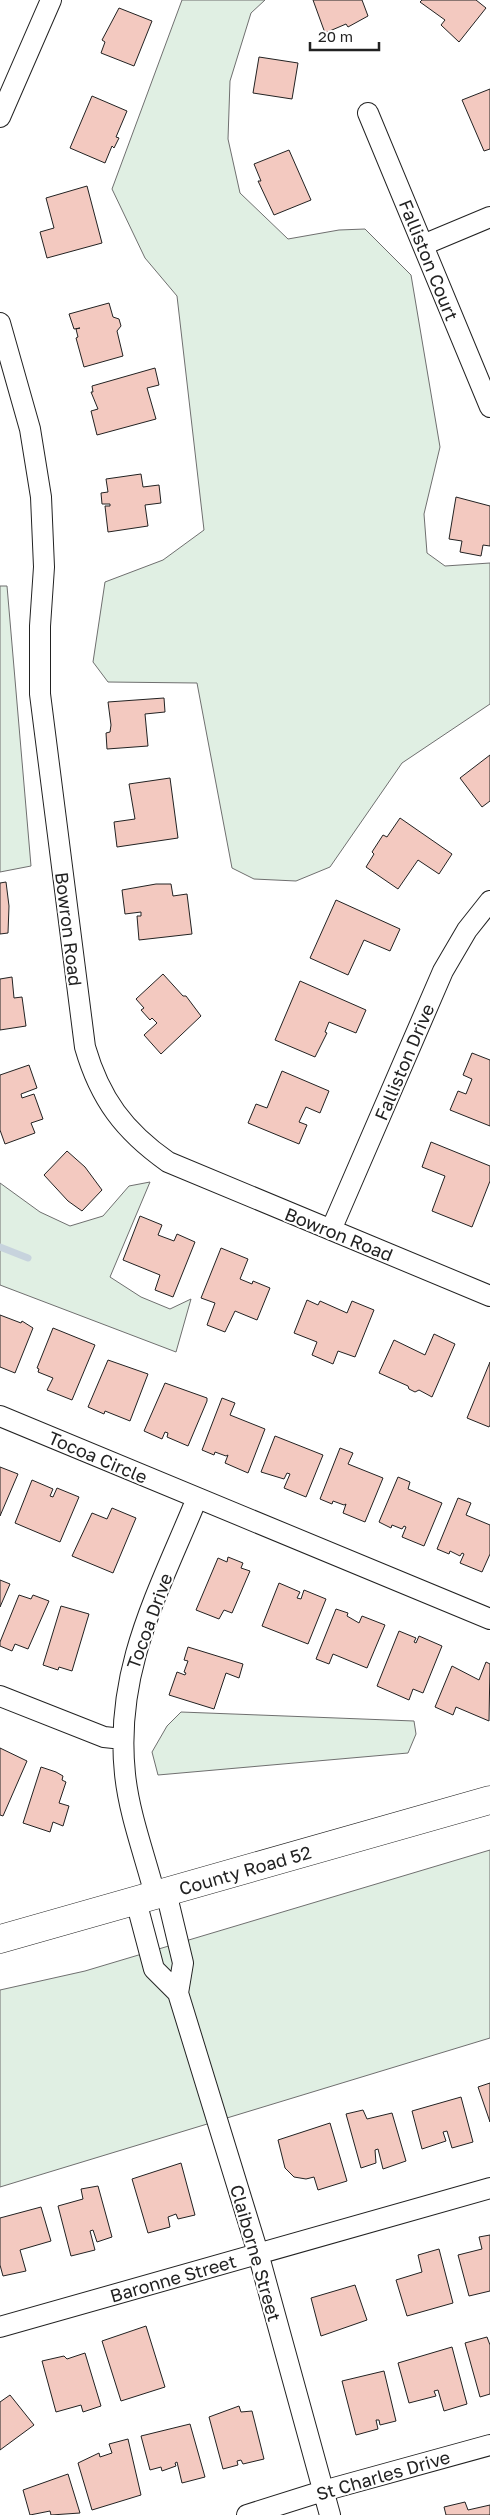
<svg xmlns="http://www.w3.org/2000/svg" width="490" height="2515" font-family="'Golos Text',sans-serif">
	<rect width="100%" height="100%" fill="#fff"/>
	<path fill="#e0efe3" stroke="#6f6f6f" d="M182,0H265L251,13L230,81L228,139L240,193L288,239L339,230L365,229L411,275L440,447L424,514L427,553L445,566L490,563V704L402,763L330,867L296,881L254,879L232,868L197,683L108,682L93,662L105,582L163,560L204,530L177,296L145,258L112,189Z
		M0,586H7L31,866L0,872Z
		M150,1182L110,1277L141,1297L170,1309L191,1299L176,1352L0,1285V1183L40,1212L70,1226L103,1216L129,1186Z
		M181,1712L414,1721L416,1734L408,1753L158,1775L152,1752L167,1726Z
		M490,1850V2038L0,2187V1990L85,1971Z"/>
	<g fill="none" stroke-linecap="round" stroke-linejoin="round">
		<path stroke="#c7d3dd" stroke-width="7" d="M0,1247L28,1258"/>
	</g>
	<path fill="#f3c9c0" stroke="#222" d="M313,0H362L368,16L348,27L346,24L325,33Z
		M422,0H476L486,8L459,42L441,25L445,20L420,2Z
		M119,8L152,21L134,66L101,53L105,42L102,40Z
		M259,57L298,63L292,99L253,93Z
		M490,89V149L484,151L462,100Z
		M92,96L127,111L116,137L119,138L114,148L112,146L105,163L70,148Z
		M289,150L311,200L274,215L258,181H261L254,164Z
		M87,186L102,243L47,258L40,232L54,228L46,198Z
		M109,303L113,317L119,319L121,326L117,331L123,356L84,367L76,338L78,337L76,329L80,328L74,329L69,314Z
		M155,368L159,385L147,388L156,419L97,435L91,411L98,409L91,392H93L92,386Z
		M141,474L143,487L159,485L161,503L145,505L148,526L108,532L105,506H110V504H102L101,493L108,492L106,479Z
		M456,497L490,506V546L483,545L481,556L460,552L462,541L449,539Z
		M164,698L165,712L145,714L148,746L107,749L106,733L110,732L111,725L108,702Z
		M490,755V801L482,807L460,778Z
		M170,778L178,838L117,847L114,822L135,819L129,784Z
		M400,818L452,854L439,874L418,860L398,889L366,867L374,854L372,852L383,835L387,837Z
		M6,882L9,906L8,933L0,934V883Z
		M156,884H171L173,896L187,894L192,934L139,940L137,916H141V912L125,914L122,890Z
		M336,900L400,929L390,951L364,940L348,975L310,958Z
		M163,974L183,996H186L201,1016L161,1054L144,1035L157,1023L152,1018L150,1020L141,1010L144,1008L136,999Z
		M12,977L14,998L22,997L26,1026L0,1030V979Z
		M300,981L366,1010L356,1033L329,1022L325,1032L327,1033L315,1057L275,1040Z
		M472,1053L490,1060V1126L450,1110L458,1091L466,1094L472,1079L463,1075Z
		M29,1065L37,1088L21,1094L22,1098L34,1094L43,1119L31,1123L35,1133L5,1144L0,1130V1075Z
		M282,1071L329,1091L320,1113L306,1107L299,1122L307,1125L299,1144L248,1123L256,1104L267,1108Z
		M431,1142L490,1166V1181L472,1227L432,1211L445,1176L422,1167Z
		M67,1151L85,1167L102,1190L82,1211L68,1201L44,1175Z
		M140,1216L162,1225L158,1235L174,1241L177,1234L195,1242L173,1297L155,1290L160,1275L123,1260Z
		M221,1248L248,1259L240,1279L252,1284L253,1281L270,1288L257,1320L235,1311L225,1332L207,1325L215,1303L201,1298Z
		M307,1300L318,1305L320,1301L347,1313L352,1301L374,1310L355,1357L338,1351L333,1364L312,1355L317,1342L294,1333Z
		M0,1315L21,1323L22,1321L33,1328L15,1373L0,1367Z
		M53,1328L95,1345L72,1400L47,1390L53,1378L38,1372L39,1369L37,1368Z
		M434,1334L455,1344L432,1397L419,1390L415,1392L409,1389L408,1386L379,1373L394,1340L425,1355Z
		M108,1360L148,1374L130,1421L105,1411L104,1414L88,1407Z
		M490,1362V1425L489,1427L467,1418Z
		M165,1383L207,1398V1401L188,1446L167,1437L168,1433L165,1432L162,1439L144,1431Z
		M222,1398L235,1403L230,1415L265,1429L248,1473L225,1463L228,1455L226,1456L215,1452L214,1455L202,1450Z
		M275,1436L323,1455L306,1497L284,1488L290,1474L287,1473L284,1479L261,1472Z
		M340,1448L353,1453L348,1464L383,1478L365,1522L343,1513L346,1504L344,1505L333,1501L332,1504L320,1499Z
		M0,1467L18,1474L0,1516Z
		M398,1477L410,1482L408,1489L442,1503L424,1546L402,1537L406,1527L404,1526L402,1529L392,1525L391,1528L379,1522Z
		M32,1480L53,1489L50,1496L53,1497L57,1488L79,1497L60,1542L15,1523Z
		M458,1498L471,1503L466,1515L490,1525V1554L482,1572L460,1563L464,1554L462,1553L460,1556L450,1551L449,1554L437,1549Z
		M112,1508L136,1518L113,1573L72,1556L92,1513L107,1519Z
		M228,1557L243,1563L241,1568L250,1571L232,1613L224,1610L219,1619L196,1610L218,1558L227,1562Z
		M0,1580L10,1584L0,1607Z
		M279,1583L300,1592L297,1598L301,1599L304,1590L326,1599L308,1644L262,1626Z
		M19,1595L31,1599L33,1595L49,1601L28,1649L15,1644L12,1651L0,1646V1642Z
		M61,1606L89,1614L72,1671L59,1667L58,1670L43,1665Z
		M336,1609L348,1613L347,1616L359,1623L362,1616L385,1625L367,1668L333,1654L329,1664L316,1659Z
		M399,1631L416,1638L414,1642L416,1643L419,1636L442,1646L423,1693L413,1689L409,1700L377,1686Z
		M188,1647L243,1664L239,1678L226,1673L214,1709L169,1695L177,1672L185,1675L186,1673L184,1672L188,1661L184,1660Z
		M486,1662L490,1664L489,1721L456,1707L453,1715L435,1707L452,1666L479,1680Z
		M0,1748L27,1761L3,1816L0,1815Z
		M41,1767L56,1772L63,1776L62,1780L66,1782L59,1803L69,1806L63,1826L53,1822L50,1832L23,1823Z
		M490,2083V2122L478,2087Z
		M461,2097L473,2142L452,2148L447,2131L443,2132L446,2141L422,2149L412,2111Z
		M363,2110L367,2119L392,2113L406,2161L383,2169L378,2149L375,2150L376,2163L361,2168L346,2114Z
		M330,2123L347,2181L318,2190L314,2177L306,2179L294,2177L285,2168L278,2140Z
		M181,2163L195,2215L178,2219L176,2214L168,2217L170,2227L148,2233L132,2179Z
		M98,2186L112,2237L97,2242L93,2230L90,2231L95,2250L71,2256L58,2206L83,2199L81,2189Z
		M41,2207L51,2241L20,2250L26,2271L3,2276L0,2265V2218Z
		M490,2235V2291L469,2296L458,2255L482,2249L479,2237Z
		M439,2249L453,2303L407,2316L396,2280L422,2272L418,2255Z
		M355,2285L367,2320L321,2336L311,2298Z
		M146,2326L165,2387L121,2401L102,2341Z
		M487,2337L490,2345V2394L480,2397L465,2343Z
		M452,2347L467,2404L444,2411L438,2390L434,2391L436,2396L409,2403L398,2363Z
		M85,2353L101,2406L83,2412L81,2405L56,2412L42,2361L64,2356L67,2359Z
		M384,2371L396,2421L380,2425L379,2420H376L378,2429L356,2435L342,2381Z
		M10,2395L34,2425L0,2450V2402Z
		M239,2406L241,2412L252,2411L264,2459L243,2464L241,2460L237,2461L238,2465L223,2469L209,2417Z
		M190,2424L205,2477L182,2483L177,2462L175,2463L176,2466L162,2471L161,2467L150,2470L141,2436Z
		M128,2439L141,2495L92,2510L78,2463L99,2453L100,2457L112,2453L109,2444Z
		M68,2474L80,2513L51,2515L50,2511L30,2515L23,2490Z
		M465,2502L468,2510L490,2505V2515H446L444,2507Z"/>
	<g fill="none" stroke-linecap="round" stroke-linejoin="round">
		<g stroke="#222" stroke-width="22">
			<path id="minor" d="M368,113L490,407
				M0,117L51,0
				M423,245L490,217
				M0,323L30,429L41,497L44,567L40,626V694L85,1047C100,1099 124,1131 168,1162L490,1296
				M331,1230L443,971L467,930L490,901
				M0,1416L490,1619
				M0,1696L104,1737L123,1739
				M166,1892L183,1963L178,1993
				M155,1895C145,1856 129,1814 125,1774C114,1670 159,1591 197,1498
				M136,1901L154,1969L178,1993L258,2253L330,2515
				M0,2327L490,2188
				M247,2515L323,2491L490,2445"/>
		</g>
		<g stroke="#222" stroke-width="29">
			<path id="secondary" d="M0,1939L490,1800"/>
		</g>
		<use href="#minor" stroke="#fff" stroke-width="20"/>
		<use href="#secondary" stroke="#fff" stroke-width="28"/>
	</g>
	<g text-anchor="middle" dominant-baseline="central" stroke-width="4" stroke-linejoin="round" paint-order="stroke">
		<g font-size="18" fill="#222" stroke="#fff">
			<text transform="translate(429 260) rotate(68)">Falliston Court</text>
			<text transform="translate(69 929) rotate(83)">Bowron Road</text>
			<text transform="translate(404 1062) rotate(-67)">Falliston Drive</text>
			<text transform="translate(339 1234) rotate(22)">Bowron Road</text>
			<text transform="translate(98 1457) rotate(23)">Tocoa Circle</text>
			<text transform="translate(149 1621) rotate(-70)">Tocoa Drive</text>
			<text transform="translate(245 1870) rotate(-16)">County Road 52</text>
			<text transform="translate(256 2253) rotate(74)">Claiborne Street</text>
			<text transform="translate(173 2278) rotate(-16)">Baronne Street</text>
			<text transform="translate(383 2475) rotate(-16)">St Charles Drive</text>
		</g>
	</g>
	<path d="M310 42v8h69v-8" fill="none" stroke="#222222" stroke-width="2.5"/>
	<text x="318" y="42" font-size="15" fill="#222222" stroke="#ffffff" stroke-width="4" paint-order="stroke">20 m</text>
</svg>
